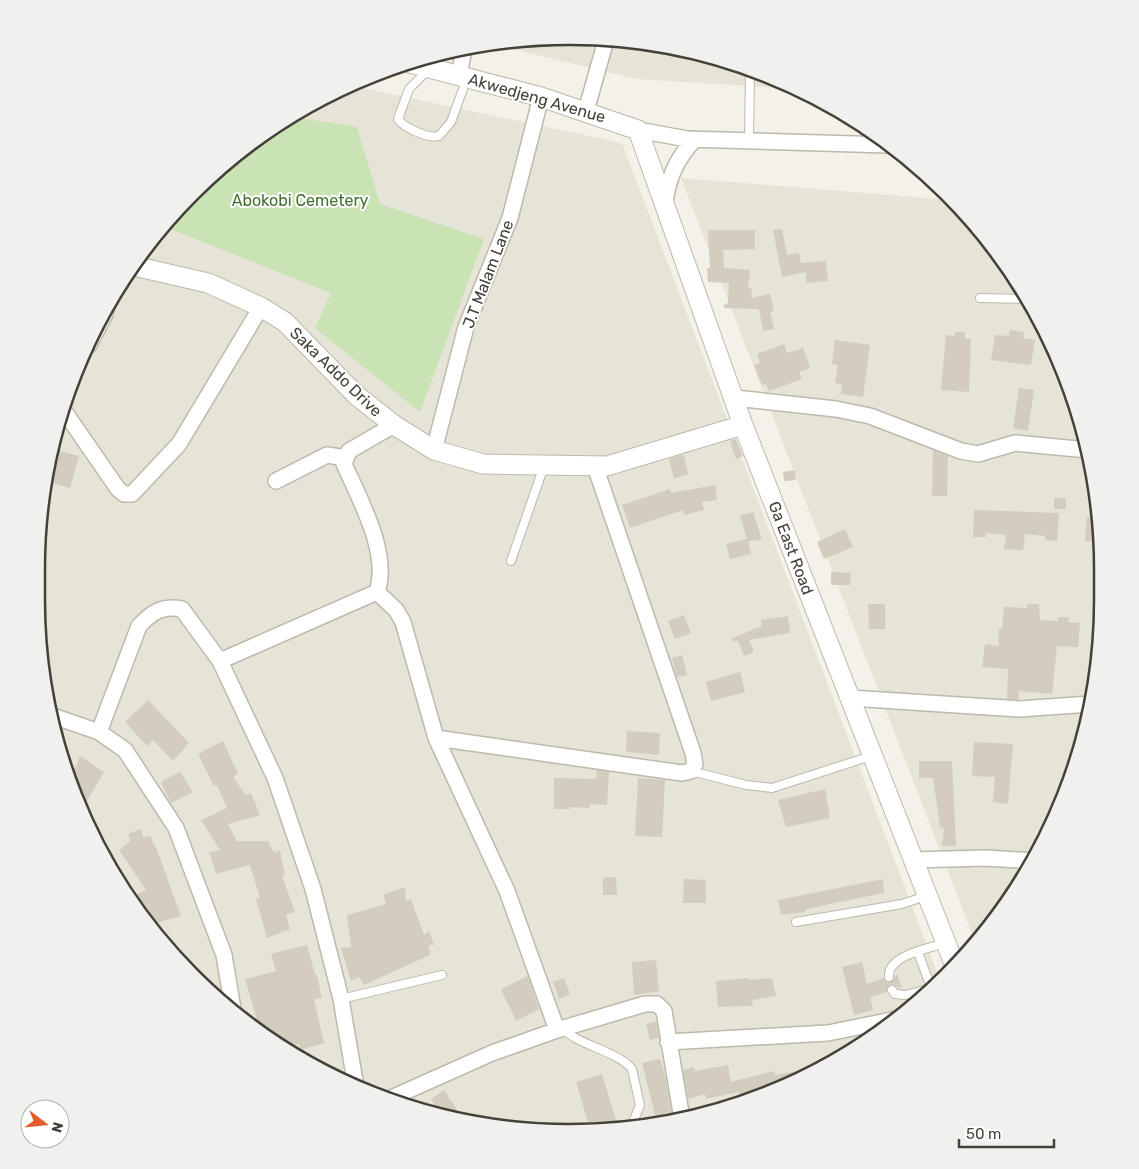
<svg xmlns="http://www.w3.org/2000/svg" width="1139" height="1169" font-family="Rubik,sans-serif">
	<rect width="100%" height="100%" fill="#f3f1e8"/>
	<path fill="#e6e3d7" d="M535,37L639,41L741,65L796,89L636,79L493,44Z
		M349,85L622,143L940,980L894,1022L806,1078L707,1115L604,1132L466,1123L366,1092L273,1043L193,977L126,896L77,804L47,704L36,600L41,500L65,398L108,303L169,218L245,146L334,91Z
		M681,178L951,200L993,245L1048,334L1085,432L1102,535L1098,669L1075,771L1031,866L976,944Z"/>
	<path fill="#c9e3b5" d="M293,117L357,127L380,204L484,239L420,412L315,328L331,293L163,226L169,218L245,146Z"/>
	<path fill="#d3cdbf" d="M782,229L787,255L799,253L801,263L826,261L828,281L806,283V272L782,277L773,230Z
		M708,230H755V249L723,250L724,268L750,270L748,288H752L751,298L770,294L774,311L770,312L774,329L763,331L759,309L724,308V305L728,303L729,283L708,282L707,268H710Z
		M1010,330L1024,332L1023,338L1035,340L1031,365L991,360L995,335L1009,336Z
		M955,332H965V339H971L969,392L941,390L946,335L955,336Z
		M835,340L870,345L863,397L841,394L842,384L835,383L838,365L832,364Z
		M784,344L787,353L803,348L810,368L799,372L802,379L769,391L766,384L762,385L754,365L760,363L757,354Z
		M1019,388L1034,390L1028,431L1013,428Z
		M736,439L743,456L736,459L730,441Z
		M53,449L79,456L70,488L45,481Z
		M933,450L948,456L947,496H932Z
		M682,455H684L688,474L674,479L669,459Z
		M795,470L796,480L784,481L783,472Z
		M715,485L717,500L702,502L704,510L684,515L683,510L630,528L622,505L670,489L671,493Z
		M1054,498H1066V509H1054Z
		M974,510L1059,513L1057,541L1045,540V536L1025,534L1023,550L1004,549L1006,535L986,533V537H973Z
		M753,512L762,540L748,541L751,554L730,559L726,544L747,539L740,516Z
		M1087,517L1099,518L1101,542L1085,541Z
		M845,529L853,547L824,559L817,542Z
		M831,572L851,573L850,585H831Z
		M868,604H885V629H869Z
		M1027,604H1039L1040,620L1058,621V617H1069L1068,622L1080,623L1078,647L1057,646L1052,694L1019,691V700L1007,699L1008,669L982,667L985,644L998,646L999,629H1002L1004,607L1027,608Z
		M684,615L691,633L675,639L668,621Z
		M788,616L790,633L749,640L754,652L744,656L738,641L733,642L732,638L762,626L761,620Z
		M682,655L687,675L677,677L672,658Z
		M740,672L745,692L711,701L706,682Z
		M148,700L189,743L173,761L153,740L147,746L125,722Z
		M627,731L660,733L659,755L626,752Z
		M223,741L238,774L233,777L246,795L251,793L260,815L228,824L237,841H268L274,853L280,850L285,875L282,876L295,912L286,915L290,929L267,938L256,899L260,898L250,865L216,874L209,852L220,850L201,820L227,808L217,785L214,786L198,754Z
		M974,742L1013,744L1008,804L993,802L995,777L972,776Z
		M80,756L104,772L81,811L67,770L76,767Z
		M919,761H952L956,846H942L944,829L940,827L933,778H919Z
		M597,770L609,772L607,805L590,804L589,808L570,807V809H554V778L596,779Z
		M180,772L193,792L171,803L161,782Z
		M638,778L665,780L662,837L635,836Z
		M825,789L830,818L786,827L778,800Z
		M141,829L143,837L150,836L157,850L181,916L153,924L137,894L146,890L119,850L130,841L128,834Z
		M616,877L617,895H603V878Z
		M684,879L706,880V903H683Z
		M883,879L884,893L830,904L805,910V912L781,915L778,900Z
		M405,887L406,901L411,899L424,935L429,931L434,945H429L430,955L364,985L359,977L351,981L341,948L351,947L347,915L386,904L383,895Z
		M307,945L315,975H317L322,998L314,999L324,1043L300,1050L299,1044L284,1049L254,1027L253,1021L257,1020L245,979L276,971L271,954Z
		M656,960L659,991L634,995L632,962Z
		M862,962L867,984L884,978L891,982L897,974L902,988L889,985L887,992L870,997L873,1010L854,1015L842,967Z
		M528,976L539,1009L516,1021L501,989Z
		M564,978L570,994L559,999L553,982Z
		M749,978V980L772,978L776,996L752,1000L753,1006L718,1007L716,981Z
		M656,1021L659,1038L650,1040L646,1024Z
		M660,1059L665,1075L673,1120L657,1123L642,1063Z
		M728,1065L731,1082L774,1071L775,1075L816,1068L817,1070L806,1078L740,1102L738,1092L706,1099L705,1094L688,1099L683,1070L694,1067L695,1071Z
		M602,1074L616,1120L590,1129L576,1082Z
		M444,1090L466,1123L441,1115L431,1099Z"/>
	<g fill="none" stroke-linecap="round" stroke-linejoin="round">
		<g stroke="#bdb9ac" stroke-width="10">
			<path id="service" d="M427,67L422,76L409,89L398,119C404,128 429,139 439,136L451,122L467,78
				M749,140L750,69
				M980,298L1026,299
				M511,561L544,466
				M691,771L746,785L772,788L871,756
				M796,922L902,904L926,896
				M918,952L931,988
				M889,977C887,955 930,948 946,943
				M892,990L895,994L906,995L931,988
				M341,999L442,975
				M563,1028C576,1045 616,1050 632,1069L640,1105L631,1127"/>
		</g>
		<g stroke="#bdb9ac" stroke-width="18">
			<path id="minor" d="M459,76L464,49
				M586,111L606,40
				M638,130L687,139L888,145
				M665,202C669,176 677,158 695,139
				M89,345L105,314L108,302
				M735,398L836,409L870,416L961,451L978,454L1015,443L1088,450
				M62,408L118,489L124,494H132L179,444L261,307
				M394,425L349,451L344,464C360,500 390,553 377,592L396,610L403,622L436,738L507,891L557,1030
				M434,450L466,327L510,218L541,97
				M276,481L327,455L346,458
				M220,661L377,592
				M850,698L1020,709L1090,704
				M50,715L99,732L125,750L176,828L224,955L233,1009
				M99,732L139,626C152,612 163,605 182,609L220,661L275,778L313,889L341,999L356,1087
				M436,738L682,773L691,771L695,764L693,753L595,466
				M912,860L986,858L1034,861
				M668,1042L828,1033L897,1019
				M389,1099L492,1053L557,1030L645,1004H657L664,1011L682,1119"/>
		</g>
		<g stroke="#bdb9ac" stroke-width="21">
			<path id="tertiary" d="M410,63L541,97L638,130L743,425L955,966
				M134,266L208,283L261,307L285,322L356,395L394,425L434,450L483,464L607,466L743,425"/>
		</g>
		<use href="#service" stroke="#fff" stroke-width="8"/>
		<use href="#minor" stroke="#fff" stroke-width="15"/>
		<use href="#tertiary" stroke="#fff" stroke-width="19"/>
	</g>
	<g text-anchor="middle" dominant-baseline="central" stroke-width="4" stroke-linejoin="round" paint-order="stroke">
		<g font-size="16" fill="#454138" stroke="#fff">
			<text transform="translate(537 98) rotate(16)">Akwedjeng Avenue</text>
			<text transform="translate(488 274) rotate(-69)">J.T Malam Lane</text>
			<text transform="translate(336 372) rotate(44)">Saka Addo Drive</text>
			<text transform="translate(791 548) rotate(69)">Ga East Road</text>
		</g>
		<g font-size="16" fill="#427230" stroke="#fff">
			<text x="300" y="200">Abokobi Cemetery</text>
		</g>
	</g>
	<path d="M0 0H1139V1169H0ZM569 45H570A524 524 0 0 1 1094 569V600A524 524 0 0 1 570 1124H569A524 524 0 0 1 45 600V569A524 524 0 0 1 569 45Z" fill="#f0f0ef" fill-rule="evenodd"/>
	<path fill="none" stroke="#454138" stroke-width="2.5" d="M569 45H570A524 524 0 0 1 1094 569V600A524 524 0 0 1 570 1124H569A524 524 0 0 1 45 600V569A524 524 0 0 1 569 45Z"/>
	<g transform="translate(45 1124) rotate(106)"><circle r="24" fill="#ffffff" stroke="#b5b3af"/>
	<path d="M0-4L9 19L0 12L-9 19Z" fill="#e65c2c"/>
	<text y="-8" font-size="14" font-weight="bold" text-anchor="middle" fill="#454138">N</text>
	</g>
	<path d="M959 1139v8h95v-8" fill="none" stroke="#454138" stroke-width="2.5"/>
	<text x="966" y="1139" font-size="15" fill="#454138" stroke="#ffffff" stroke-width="4" paint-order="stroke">50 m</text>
</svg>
